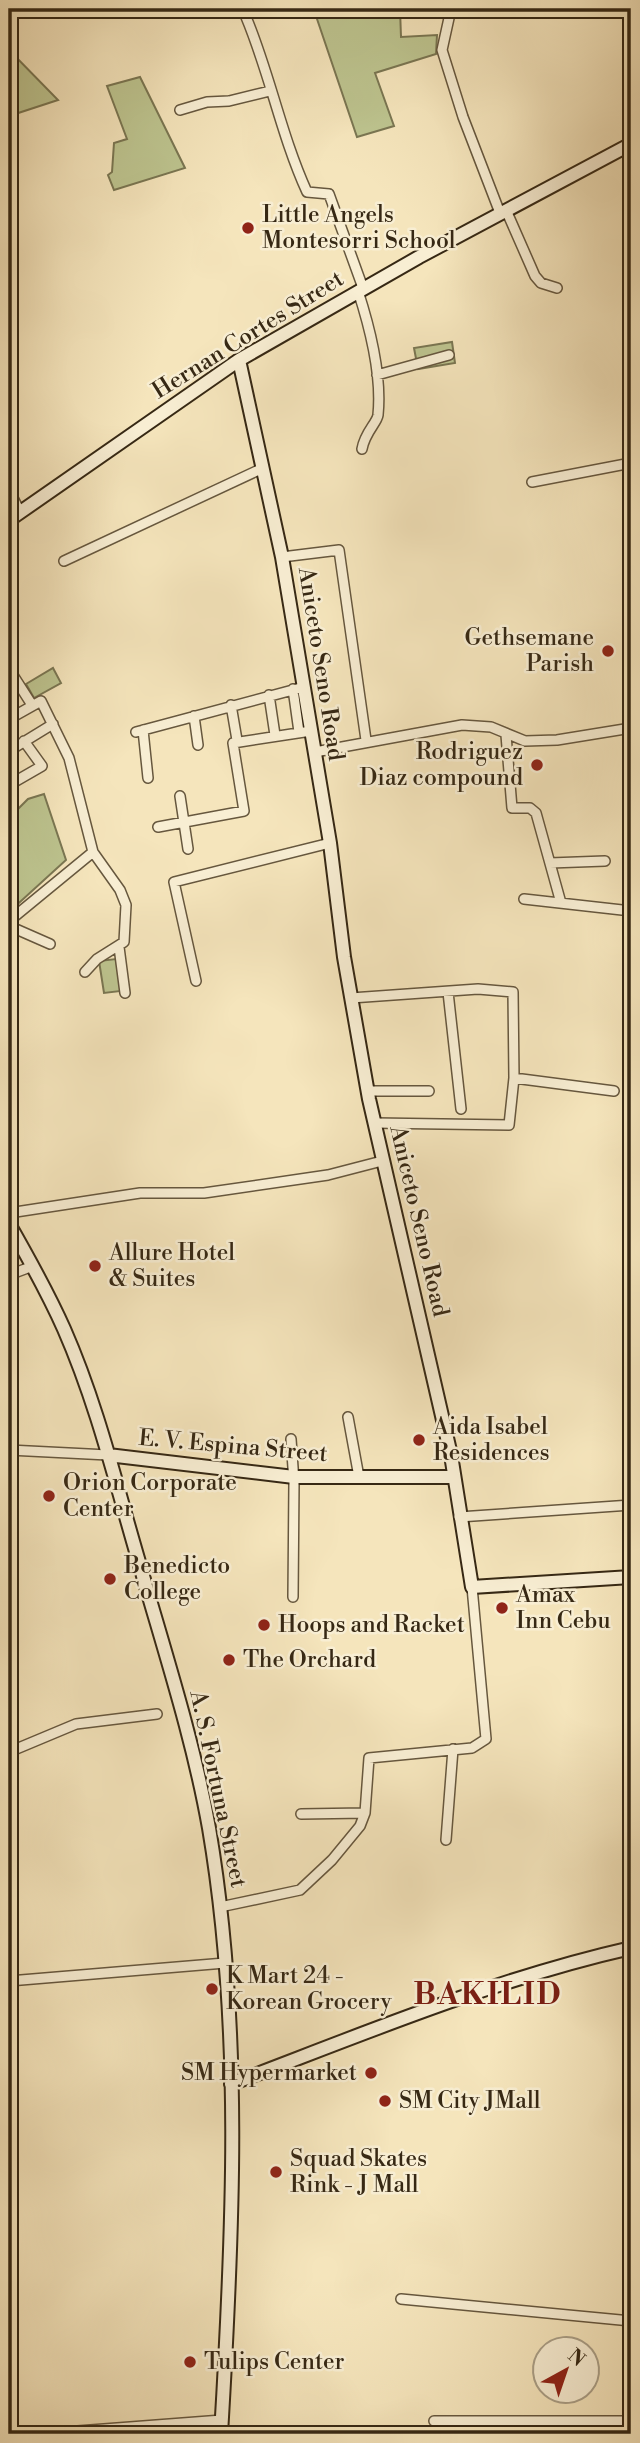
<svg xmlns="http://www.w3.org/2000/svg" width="640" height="2443" font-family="'Libre Bodoni',serif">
	<rect width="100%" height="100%" fill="#f5e5bc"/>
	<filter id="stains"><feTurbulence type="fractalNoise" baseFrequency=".00286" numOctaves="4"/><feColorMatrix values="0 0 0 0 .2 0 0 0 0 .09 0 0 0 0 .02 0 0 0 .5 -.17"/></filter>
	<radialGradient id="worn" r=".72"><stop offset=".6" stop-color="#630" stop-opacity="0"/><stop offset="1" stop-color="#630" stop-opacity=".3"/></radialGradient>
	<path fill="#bdc48f" stroke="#7a7652" stroke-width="2" d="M340,9H400L401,37L437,35L436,54L375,73L394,126L357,137L316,16Z
		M9,50L58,100L9,116Z
		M140,77L185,168L114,190L108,175L112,172L114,143L127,139L107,86Z
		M452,342L455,363L418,369L414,348Z
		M53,668L61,683L34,698L26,684Z
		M44,794L66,860L9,912V818L28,799Z
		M116,959L121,991L104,993L99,961Z"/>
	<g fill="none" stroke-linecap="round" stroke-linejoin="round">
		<g stroke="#66573e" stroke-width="12">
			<path id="street" d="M451,9L442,50L463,117L500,213
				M246,17C270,74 281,135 307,192L329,194L363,288
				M180,110L207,102L229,101L270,91
				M506,210L535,276L541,283L557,288
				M358,291C370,328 382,376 378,415C377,423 365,432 362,449
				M377,375L449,355
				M532,482L631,463
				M9,490L20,512
				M282,557L339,550L366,740
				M64,561L263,468
				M9,669L32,705
				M293,689L299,732
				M269,695L275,735
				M231,705L237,740
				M194,716L198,745
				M9,719L41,701L69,758L93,852L120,890L126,905L124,942L97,959L85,972
				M143,730L148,778
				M136,732L304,687
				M506,735L512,808H530L536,813L561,903
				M9,751L53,724
				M315,752L462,725L491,727L525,741L557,740L631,728
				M9,785L42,766L24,741
				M180,796L188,849
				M158,827L244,811L233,743L311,731
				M550,863L605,861
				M524,899L631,911
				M9,921L93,852
				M9,926L50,944
				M119,947L125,993
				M196,981L174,882L330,843
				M448,992L461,1109
				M351,998L478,989L513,992L514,1078L509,1125L375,1123
				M514,1078L614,1091
				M369,1091H429
				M9,1213L140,1193H204L328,1175L382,1161
				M9,1275L33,1266
				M348,1417L359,1477
				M291,1439L294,1482L293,1597
				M9,1450L108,1455
				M459,1517L631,1505
				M9,1752L76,1724L157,1714
				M301,1814L365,1813
				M446,1840L453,1749
				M220,1907L300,1890L332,1860L360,1826L365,1813L369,1758L472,1748L486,1739L472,1587
				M9,1981L225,1963
				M401,2299L631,2321
				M434,2421H631
				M38,2434L222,2420"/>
		</g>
		<g stroke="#362814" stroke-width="16">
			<path id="secondary" d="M239,360L282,557L330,843L344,957L369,1099L451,1455L472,1587L631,1577
				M9,520L239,360L419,257L631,144
				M9,1224C29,1259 48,1293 64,1329C97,1404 116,1484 139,1562C164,1650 193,1738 209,1828C243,2028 233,2233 221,2434
				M108,1455L294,1477H453
				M231,2084C363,2034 494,1979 631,1948"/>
		</g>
		<use href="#street" stroke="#f8eed3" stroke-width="9"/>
		<use href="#secondary" stroke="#f8eed3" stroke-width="12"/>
	</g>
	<g fill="#8f2418" stroke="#f8eed3" stroke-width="2.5">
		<circle cx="248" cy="228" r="7"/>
		<circle cx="608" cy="651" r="7"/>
		<circle cx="537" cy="765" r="7"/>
		<circle cx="95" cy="1266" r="7"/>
		<circle cx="419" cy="1440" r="7"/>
		<circle cx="49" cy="1496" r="7"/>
		<circle cx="110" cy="1579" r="7"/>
		<circle cx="502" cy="1608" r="7"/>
		<circle cx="264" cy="1625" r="7"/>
		<circle cx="229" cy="1660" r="7"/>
		<circle cx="212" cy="1989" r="7"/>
		<circle cx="371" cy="2073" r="7"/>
		<circle cx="385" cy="2101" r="7"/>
		<circle cx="276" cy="2172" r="7"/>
		<circle cx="190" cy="2362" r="7"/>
	</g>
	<g text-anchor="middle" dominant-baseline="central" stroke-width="5" stroke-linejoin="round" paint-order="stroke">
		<g font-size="23" fill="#362814" stroke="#f8eed3" text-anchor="start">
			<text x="262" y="215">Little Angels<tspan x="262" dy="26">Montesorri School</tspan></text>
			<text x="594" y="638" text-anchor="end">Gethsemane<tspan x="594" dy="26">Parish</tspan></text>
			<text x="523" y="752" text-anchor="end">Rodriguez<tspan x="523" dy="26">Diaz compound</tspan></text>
			<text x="109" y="1253">Allure Hotel<tspan x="109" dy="26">&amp; Suites</tspan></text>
			<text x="433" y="1427">Aida Isabel<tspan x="433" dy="26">Residences</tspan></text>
			<text x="63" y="1483">Orion Corporate<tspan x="63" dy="26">Center</tspan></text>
			<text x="124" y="1566">Benedicto<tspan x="124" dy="26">College</tspan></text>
			<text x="516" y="1595">Amax<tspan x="516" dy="26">Inn Cebu</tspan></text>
			<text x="278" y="1625">Hoops and Racket</text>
			<text x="243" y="1660">The Orchard</text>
			<text x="226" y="1976">K Mart 24 -<tspan x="226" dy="26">Korean Grocery</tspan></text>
			<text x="357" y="2073" text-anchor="end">SM Hypermarket</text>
			<text x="399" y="2101">SM City JMall</text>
			<text x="290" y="2159">Squad Skates<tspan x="290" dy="26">Rink - J Mall</tspan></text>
			<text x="204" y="2362">Tulips Center</text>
		</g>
		<g font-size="23" fill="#362814" stroke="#f8eed3">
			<text transform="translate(248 335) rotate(-32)">Hernan Cortes Street</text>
			<text transform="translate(321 664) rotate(81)">Aniceto Seno Road</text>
			<text transform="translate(419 1221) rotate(77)">Aniceto Seno Road</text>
			<text transform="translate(233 1446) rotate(5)">E. V. Espina Street</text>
			<text transform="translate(218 1789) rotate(78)">A. S. Fortuna Street</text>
		</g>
		<g font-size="30" font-weight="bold" letter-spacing="2" fill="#7a1f14" stroke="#f8eed3">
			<text x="488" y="1995">BAKILID</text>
		</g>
	</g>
	<rect width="640" height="2443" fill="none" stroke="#f5e5bc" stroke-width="35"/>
	<rect x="10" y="10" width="619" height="2422" fill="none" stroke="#362814" stroke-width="3.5"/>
	<rect x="18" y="18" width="605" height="2408" fill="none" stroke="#362814" stroke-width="2"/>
	<g transform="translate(566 2370) rotate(40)"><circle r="33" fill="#f8eed3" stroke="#aa9f87" stroke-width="2"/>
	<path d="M0-5L12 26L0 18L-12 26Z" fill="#8f2418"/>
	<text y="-10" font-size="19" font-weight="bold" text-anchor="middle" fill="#362814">N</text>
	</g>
	<rect width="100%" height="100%" filter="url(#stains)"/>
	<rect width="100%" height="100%" fill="url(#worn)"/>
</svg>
